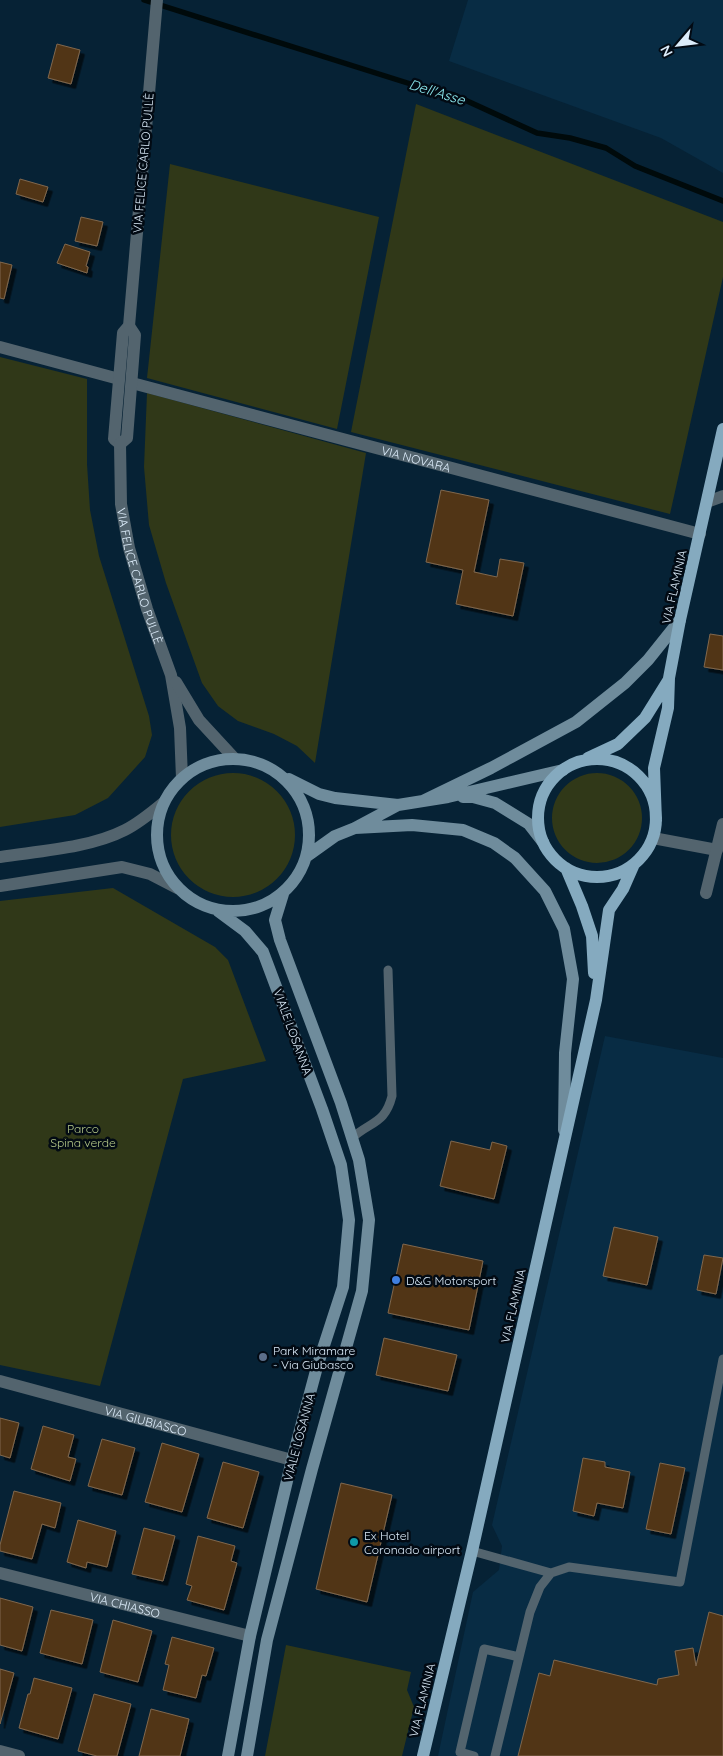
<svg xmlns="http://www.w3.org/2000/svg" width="723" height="1756" font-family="Quicksand,sans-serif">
	<defs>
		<filter id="shadow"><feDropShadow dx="4.5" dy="4.5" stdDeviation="0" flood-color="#0009"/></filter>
	</defs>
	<rect width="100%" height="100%" fill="#062235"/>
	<path fill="#082c44" d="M468,0H723V173L661,138L449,61Z
		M605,1036L723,1058V1756H438L473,1592L499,1570L502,1546L492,1525Z"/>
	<path fill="#303818" d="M416,104L723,222V277L670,514L351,432Z
		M170,164L379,217L337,429L147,378Z
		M0,357L87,379V464L90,510L99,556L149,716L152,735L145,757L108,798L75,815L0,827Z
		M147,393L366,453L315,763L297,746L274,734L238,721L218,706L202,683L166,583L149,525L144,467Z
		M171 835a62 62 0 1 1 124 0a62 62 0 1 1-124 0Z
		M552 818a45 45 0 1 1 90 0a45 45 0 1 1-90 0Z
		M113,888L215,947L228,960L266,1061L183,1079L100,1386L0,1365V901Z
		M286,1645L411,1672L407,1690L414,1707L402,1756H265Z"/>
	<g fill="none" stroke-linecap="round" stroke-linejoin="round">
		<path stroke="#000a0b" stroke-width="5.5" d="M144,0L417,86L454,95L537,133L570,138L606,148L635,166L723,201"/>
	</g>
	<path fill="#513617" stroke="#80674d" filter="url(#shadow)" d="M57,44L80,50L71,84L48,78Z
		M20,179L48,187L43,202L16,194Z
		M81,217L103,222L97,246L75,241Z
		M65,244L90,252L86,266L88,267L87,273L57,263Z
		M0,262L12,265L4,299L0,298Z
		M441,490L489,500L474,572L497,577L500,559L524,563L513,616L456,604L463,570L426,562Z
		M710,634L723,636V670L704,667Z
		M451,1141L490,1150L492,1142L507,1146L494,1199L440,1186Z
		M614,1227L658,1237L647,1285L603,1276Z
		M403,1244L483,1261L469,1330L388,1313Z
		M704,1255L723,1258L716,1294L697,1290Z
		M384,1338L457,1355L448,1391L376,1375Z
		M0,1418L19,1423L10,1458L0,1455Z
		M43,1426L74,1435L68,1457L76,1459L70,1481L31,1469Z
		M102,1439L135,1448L122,1495L88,1486Z
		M162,1443L199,1454L182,1512L145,1502Z
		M583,1458L605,1462V1467L630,1472L623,1508L597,1503L594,1516L573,1511Z
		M223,1462L259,1472L243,1528L207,1518Z
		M660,1463L685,1468L671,1534L646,1529Z
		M341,1483L392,1495L367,1602L316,1589Z
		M14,1491L61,1503L55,1528L42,1524L32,1559L0,1551V1545Z
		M78,1520L116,1531L107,1567L87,1562L86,1568L67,1562Z
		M144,1528L175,1536L163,1581L132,1574Z
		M198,1536L235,1546L231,1561L237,1563L224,1610L187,1600L192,1586L186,1584Z
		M0,1598L33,1607L22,1651L0,1645Z
		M51,1610L93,1620L82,1664L40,1653Z
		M709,1612L723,1616V1756H518L539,1673L550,1676L554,1660L657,1685L658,1679L679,1675L675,1651L693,1648L696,1666Z
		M113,1620L152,1631L138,1682L100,1672Z
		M172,1637L214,1648L206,1676L202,1675L196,1698L163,1690L169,1665L165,1664Z
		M0,1669L14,1673L0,1724Z
		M34,1678L72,1688L58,1739L19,1728L28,1694H30Z
		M94,1694L131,1704L117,1756H97L78,1751Z
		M151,1709L189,1719L180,1756H139Z"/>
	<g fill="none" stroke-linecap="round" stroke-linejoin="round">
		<path stroke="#53646e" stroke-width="9" d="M352,1138C371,1121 385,1124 392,1096L388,970
			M472,1551L551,1573
			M474,1756L460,1752L484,1649L519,1657
			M495,1756L530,1612L540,1587L551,1573L569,1567L680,1582L723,1359"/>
		<g stroke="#53646e" stroke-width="12">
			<path d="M0,347L119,379"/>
			<path id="s1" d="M132,383L700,534"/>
			<path d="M707,502L723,496"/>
			<path d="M653,838L717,850"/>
			<path d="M706,893L723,824"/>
			<path id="s2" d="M0,1381L292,1460"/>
			<path id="s3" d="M0,1573L250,1636"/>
			<path d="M0,1751L19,1756"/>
		</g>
		<g stroke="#53646e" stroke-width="12">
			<path id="s4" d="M157,0L129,326L123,333L114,439L120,444L121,504L129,548L147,609L171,675L180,728L182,778"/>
			<path d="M120,444L127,438L135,335L129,326"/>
			<path d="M176,682L199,720L235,759"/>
			<path d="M0,857C39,851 90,848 125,830C139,823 151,813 163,803"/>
			<path d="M0,886L122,867L150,874L177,888"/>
		</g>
		<path stroke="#6f8c9c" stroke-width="12" d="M157 835a76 76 0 1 1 152 0a76 76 0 1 1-152 0Z
			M289,779L319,794L335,798L398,805L448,797L563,770
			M463,797H473L495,803L529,824L543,842
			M423,801L491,768L576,722L625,683L648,660L680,620
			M355,828L412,825L463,830L494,843L515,858L545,891L564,929L573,979L565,1053L564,1130
			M307,856L335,836L355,828L398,805
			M218,911L245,931L263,952L322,1109L341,1165L349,1220L343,1287L317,1367L292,1460L250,1636L228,1756
			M247,1756L267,1640L312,1469L362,1291L369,1220L359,1160L341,1103L280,940L275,920L283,894"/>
		<path stroke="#85aabf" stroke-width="12" d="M588,758L618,744L645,718L668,681
			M538 818a59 59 0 1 1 118 0a59 59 0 1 1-118 0Z
			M656,821L654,768L668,708L669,678L680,620L723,429
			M566,868L582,906L592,936L594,973
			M423,1756L472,1551L596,1000L609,910L623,889L634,864"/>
	</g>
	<circle fill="#3f7fe0" stroke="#020a13" stroke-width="2" cx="396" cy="1280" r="5"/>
	<circle fill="#5c6f8a" stroke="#020a13" stroke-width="2" cx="263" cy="1357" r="5"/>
	<circle fill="#0f9aa8" stroke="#020a13" stroke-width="2" cx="354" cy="1542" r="5"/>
	<g text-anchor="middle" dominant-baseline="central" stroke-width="5" stroke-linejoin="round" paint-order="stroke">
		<g font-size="12" fill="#dcecfa" stroke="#020a13">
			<text transform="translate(143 163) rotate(-85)">VIA FELICE CARLO PULLÈ</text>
			<text stroke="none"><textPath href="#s1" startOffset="294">VIA NOVARA</textPath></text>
			<text stroke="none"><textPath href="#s4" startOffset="585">VIA FELICE CARLO PULLÈ</textPath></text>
			<text transform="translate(674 587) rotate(-77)">VIA FLAMINIA</text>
			<text transform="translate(293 1032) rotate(70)">VIALE LOSANNA</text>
			<text transform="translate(513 1306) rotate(-77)">VIA FLAMINIA</text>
			<text stroke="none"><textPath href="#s2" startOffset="151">VIA GIUBIASCO</textPath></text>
			<text transform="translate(299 1437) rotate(-75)">VIALE LOSANNA</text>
			<text stroke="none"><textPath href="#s3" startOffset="129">VIA CHIASSO</textPath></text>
			<text transform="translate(422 1700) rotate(-76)">VIA FLAMINIA</text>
		</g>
		<g font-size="12" fill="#b6c988" stroke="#020a13">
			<text x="83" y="1128">Parco<tspan x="83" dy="14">Spina verde</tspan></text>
		</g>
		<g font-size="12" fill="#dcecfa" stroke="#020a13" text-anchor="start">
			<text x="406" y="1280">D&amp;G Motorsport</text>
			<text x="273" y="1350">Park Miramare<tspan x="273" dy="14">- Via Giubasco</tspan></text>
			<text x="364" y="1535">Ex Hotel<tspan x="364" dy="14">Coronado airport</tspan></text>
		</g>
		<g font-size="14" font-style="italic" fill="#8ce9ee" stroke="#020a13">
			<text transform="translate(437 92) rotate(17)">Dell'Asse</text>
		</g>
	</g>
	<g transform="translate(678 45) rotate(242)" stroke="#020a13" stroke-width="4" paint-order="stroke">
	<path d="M0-4L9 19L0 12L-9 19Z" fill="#dcecfa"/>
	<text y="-8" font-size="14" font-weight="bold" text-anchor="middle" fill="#dcecfa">N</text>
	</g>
</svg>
